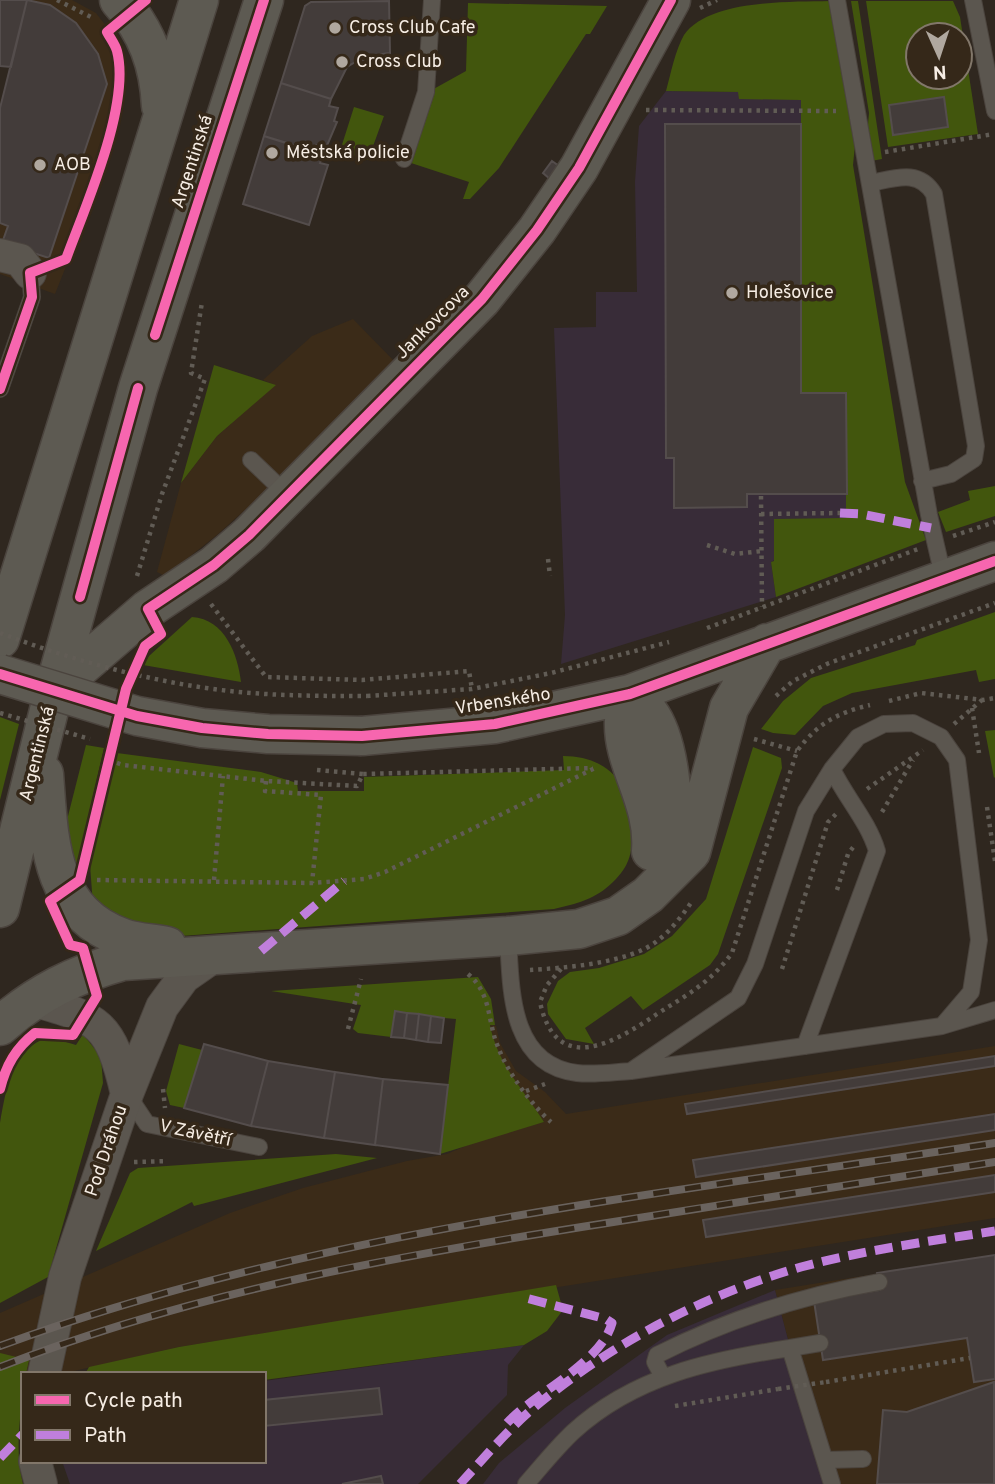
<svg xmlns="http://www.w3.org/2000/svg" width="995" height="1484" font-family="Overpass,sans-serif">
	<rect width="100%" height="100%" fill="#2f271f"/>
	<path fill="#3b2b18" d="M27,0H72L96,13L116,39L123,78L116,141L55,294L0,274V108Z
		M353,319L395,362L275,483L217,535L165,576L157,572L181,483L217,436L275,385L263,380L312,336Z
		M490,1024L496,1026L500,1043L516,1071L545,1092L566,1114L995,1046V1218L179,1347L61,1374H23L0,1390V1313L230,1213L303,1188L407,1161L447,1154L477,1141L544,1122L510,1075L496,1049Z
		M995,1255V1484H826L775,1290Z"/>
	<path fill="#382c38" d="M666,91L739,92V99H801V124L846,393V519L771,562L776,597L561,664L565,615L554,328L596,327V292H637L635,182L639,126Z
		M775,1290L826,1484H483L499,1463L565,1408L667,1335Z
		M524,1345L508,1365L507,1395L418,1484H70L62,1461H264V1381Z"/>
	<path fill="#42560d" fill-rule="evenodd" d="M830,1L855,145L853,165L905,482L926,540L776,597L771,562L774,561V519L846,518V394L801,393V100L739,99L738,92L666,91C671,73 675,51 684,35C709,0 785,2 830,1Z
		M851,1H858L882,159L871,161L867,136L869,113Z
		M866,1H953L960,17L978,134L888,147ZM918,35H960V77H918Z
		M468,3L607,6L590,34H586L499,168L470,199H463L469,182L408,162L430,91L466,71Z
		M354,107L384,116L368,160L340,151Z
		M214,365L276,385L217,436L181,483Z
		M995,486V516L946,532L938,512L970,500L968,491Z
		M995,612V679L979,682L976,670L852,693L823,706L795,735L773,733L761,729L783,701L811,678L915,645L917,640Z
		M192,617C225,619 238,655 241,682L143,665L149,656Z
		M0,717L19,724L0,800Z
		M995,730V777L994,778L985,731Z
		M86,745L104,748L76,870L66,824Z
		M753,747L781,758L782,768L718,954L710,965L643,1010L631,996L585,1028L594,1044L566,1039L548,1014L547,1004L558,981L570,972L599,968L644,954L672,936L706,899Z
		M117,753L261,772L297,783L298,791H364V777L564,770L563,756C606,756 630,782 632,823C633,848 632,864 613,882C596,899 576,904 554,909L167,937L93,905L90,865Z
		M478,977L491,999L495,1025H490C498,1065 523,1089 544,1122L440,1154L456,1019L444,1018L441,1043L358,1033L353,1029L361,1005L271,991Z
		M83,1034L101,1057L103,1083L48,1277L0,1303V1123C6,1089 12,1048 49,1037L76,1045Z
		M179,1044L202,1050L184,1108L170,1105L166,1091Z
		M336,1154L377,1158L194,1206L192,1202L96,1251L130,1173L138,1168Z
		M556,1285L563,1310L547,1331L524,1345L264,1380V1374H85L89,1367L179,1347Z
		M0,1353L29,1360L26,1374H23C23,1414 13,1443 23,1484H0Z"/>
	<path fill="#433c3a" stroke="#544d4c" stroke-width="2" d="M0,0H27L11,67L0,66Z
		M27,0L50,5L76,23L98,54L107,84L49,258L2,243L8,226L0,223V108Z
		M389,1L390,53L381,54L382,58L357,61L347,67L331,99L281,83L305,6L311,2Z
		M281,83L331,99L329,106L338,108L334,121L337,122L326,148L316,145L314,152L264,136Z
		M944,97L948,127L893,135L889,105Z
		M665,124H801V393H846L847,494H747V507L674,508V458H666Z
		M264,136L323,154L320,163L328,165L309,225L243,204Z
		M552,161L559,166L550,179L543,173Z
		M395,1011L407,1013L404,1038L391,1037Z
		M407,1013L419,1014L416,1040L404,1038Z
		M419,1014L431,1016L428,1042L416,1040Z
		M431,1016L444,1018L441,1043L428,1042Z
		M204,1044L268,1061L251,1126L184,1108Z
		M995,1056V1066L687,1114L685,1104Z
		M268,1061L335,1072L324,1138L251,1126Z
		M335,1072L383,1079L375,1145L324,1138Z
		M383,1079L448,1085L440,1154L375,1145Z
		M995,1114V1130L696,1177L693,1160Z
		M995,1175V1192L706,1237L703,1220Z
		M995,1255V1379L974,1382L967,1338L823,1360L814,1301L880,1290L877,1273Z
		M994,1382V1484H877L883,1410L907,1412Z
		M379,1388L382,1414L264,1426V1400Z
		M381,1476L383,1484H342Z"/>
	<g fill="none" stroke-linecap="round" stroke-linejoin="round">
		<g stroke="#4b443e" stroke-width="18">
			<path id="service" d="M837,0L929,515L944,580
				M973,0L995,111
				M404,159L426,92L432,0
				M871,183C896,178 919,169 934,194L976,446L974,459L951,474L922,481
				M0,389L32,297L30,273
				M251,460L275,483L284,497
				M913,723L941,737L957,760L979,940L971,992L942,1026L631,1071L738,998L755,964L806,811L832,769L858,737L884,724Z
				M508,936C511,988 509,1065 577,1073C594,1075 614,1072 631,1071
				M942,1026L995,1010
				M805,1046L877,851C868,821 846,798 832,769
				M127,1094L147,1124L259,1147
				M790,1348L820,1343
				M663,1377L655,1362L657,1355C728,1319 801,1296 879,1282
				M825,1460L863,1459
				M526,1484C541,1467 556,1448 573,1432C634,1376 711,1360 790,1348L832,1484"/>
		</g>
		<g stroke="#4b443e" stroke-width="34">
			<path id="minor" d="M0,255L20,260L30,273
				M32,1000C100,1019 110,1022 127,1094
				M44,1374L65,1277L127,1094L162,1007L184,977L217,954
				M35,1461L41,1484"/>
		</g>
		<g stroke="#4b443e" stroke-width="41">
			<path id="secondary" d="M119,0C147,31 159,65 161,106
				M0,639L199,0
				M54,690L148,609L214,565L249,535L482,299L537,230L579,168L671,0
				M630,694C636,700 643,706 649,713C671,742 679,827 667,861
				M630,694C628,702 625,712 624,721C622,764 655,801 651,851
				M362,736L495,724L630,694L995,561
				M44,774C49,840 49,912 123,938C137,943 153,943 167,946
				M0,908L54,690L138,388L264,0
				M0,1026C37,993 76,974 123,961L508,936L579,929L618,916L648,895L691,852L729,708L767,643"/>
		</g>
		<path stroke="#615c55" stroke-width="4.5" stroke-dasharray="3.5 5" stroke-linecap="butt" d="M57,0L91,17
			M700,8L717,0
			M646,110L836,111
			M885,152L994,134
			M56,263L66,259L110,137L118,62
			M761,496L762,607
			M761,514L840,513
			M953,536L995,522
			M707,545L735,554L762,551
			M548,559L550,576
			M137,576L162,494L205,379L191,373L202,302
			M211,604L266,677L362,680L469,671L472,689
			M707,628L918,549
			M130,680L138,662
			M367,696L472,689L551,673L669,642
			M776,696L793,681L829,663L995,603
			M889,701L921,693L983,700L995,698
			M972,708L979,753
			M954,724L982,700
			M754,739L797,751
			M109,760L123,765L266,781L357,786L363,774L593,768
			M266,781L265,791L321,795L312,883
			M867,789L923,750
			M987,807L995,861
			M882,812L913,760
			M87,853L114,742
			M97,880L312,883L364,879L385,872L595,768
			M214,880L223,776
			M837,890L848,854L854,846
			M561,969L547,985L540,1002C556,1077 614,1043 657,1014C688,994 710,983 732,953L797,751C818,723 837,713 870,705
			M782,969L828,822L836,814
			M530,970C564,968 630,963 657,941C672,930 683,914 693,900
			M468,974C492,994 487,1021 498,1047C508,1073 530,1103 551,1122
			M348,1029L361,979
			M0,1089L5,1069L14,1055
			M163,1089L165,1108
			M526,1091L545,1084
			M134,1162L168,1161
			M826,1382L970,1358
			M675,1406L778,1389"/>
		<use href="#service" stroke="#5b564f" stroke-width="16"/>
		<use href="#minor" stroke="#5b564f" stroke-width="32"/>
		<use href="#secondary" stroke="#5d5a52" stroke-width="38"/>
		<g stroke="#6a635e" stroke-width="8">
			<path id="rail" d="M0,1346C319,1229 661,1195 995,1143
				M0,1367C195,1291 402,1255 607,1223C737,1202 866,1182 995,1162"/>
		</g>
		<use href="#rail" stroke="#352819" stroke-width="5" stroke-dasharray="16" stroke-linecap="butt"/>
		<g stroke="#4b443e" stroke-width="41" stroke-linecap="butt">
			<path id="secondary-bridge" d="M0,674L137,716L202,728L268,734L362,736"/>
		</g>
		<path stroke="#615c55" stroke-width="4.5" stroke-dasharray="3.5 5" stroke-linecap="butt" d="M0,633C66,658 137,678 206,688C260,696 313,696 367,696
			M0,713L90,739
			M317,770L363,774
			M778,1389L826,1382"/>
		<use href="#secondary-bridge" stroke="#5d5a52" stroke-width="38"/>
		<path stroke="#c07fdc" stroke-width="9" stroke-dasharray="18 9" stroke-linecap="butt" d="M840,513L861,514L931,528
			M261,951L344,881
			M507,1423C536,1392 601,1363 612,1323L606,1319L526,1298
			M0,1458L23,1434
			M460,1484C482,1460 505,1433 530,1411C608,1345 703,1295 801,1267C865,1250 930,1241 995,1231"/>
		<g stroke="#352819" stroke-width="15">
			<path id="cycleway" d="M155,335L264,0
				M0,389L32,297L30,273L66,259C85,207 131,105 117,51C115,44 110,38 107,32L146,0
				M80,597L138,388
				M0,674L137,716L202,728L268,734L362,736L495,724L630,694L995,561
				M0,1089C6,1065 16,1048 35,1033L73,1035L97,996L83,948L70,945L50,901L80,880L126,689L145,646L161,634L148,609L214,565L249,535L482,299L537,230L579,168L671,0"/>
		</g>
		<use href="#cycleway" stroke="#f766af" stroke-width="10"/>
	</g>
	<g fill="#b0a89f" stroke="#352819" stroke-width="2.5">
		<circle cx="335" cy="28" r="7"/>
		<circle cx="342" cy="62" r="7"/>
		<circle cx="272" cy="153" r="7"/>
		<circle cx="40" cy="165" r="7"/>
		<circle cx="732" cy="293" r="7"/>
	</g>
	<g text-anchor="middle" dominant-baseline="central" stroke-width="7" stroke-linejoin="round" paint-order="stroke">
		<g font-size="18" fill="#f6ede4" stroke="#352819" text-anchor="start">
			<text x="349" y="28">Cross Club Cafe</text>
			<text x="356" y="62">Cross Club</text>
			<text x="286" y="153">Městská policie</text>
			<text x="54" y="165">AOB</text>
			<text x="746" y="293">Holešovice</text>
		</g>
		<g font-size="18" fill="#f6ede4" stroke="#352819">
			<text transform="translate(193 162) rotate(-72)">Argentinská</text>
			<text transform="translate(433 323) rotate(-45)">Jankovcova</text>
			<text transform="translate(503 702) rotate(-9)">Vrbenského</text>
			<text transform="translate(38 754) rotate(-76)">Argentinská</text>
			<text transform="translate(195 1134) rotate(12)">V Závětří</text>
			<text transform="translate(107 1151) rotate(-71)">Pod Dráhou</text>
		</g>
	</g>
	<rect x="21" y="1372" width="245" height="91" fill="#352819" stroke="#82776a" stroke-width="2"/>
	<rect x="35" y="1395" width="35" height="10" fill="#f766af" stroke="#82776a" stroke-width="2"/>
	<text x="84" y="1407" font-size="21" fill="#f6ede4">Cycle path</text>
	<rect x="35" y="1430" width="35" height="10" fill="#c07fdc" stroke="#82776a" stroke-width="2"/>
	<text x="84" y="1442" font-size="21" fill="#f6ede4">Path</text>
	<g transform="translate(939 56) rotate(177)"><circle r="33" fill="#352819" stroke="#82776a" stroke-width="2"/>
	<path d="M0-5L12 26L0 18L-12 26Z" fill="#b0a89f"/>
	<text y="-10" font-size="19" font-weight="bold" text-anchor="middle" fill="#f6ede4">N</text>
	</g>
</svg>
